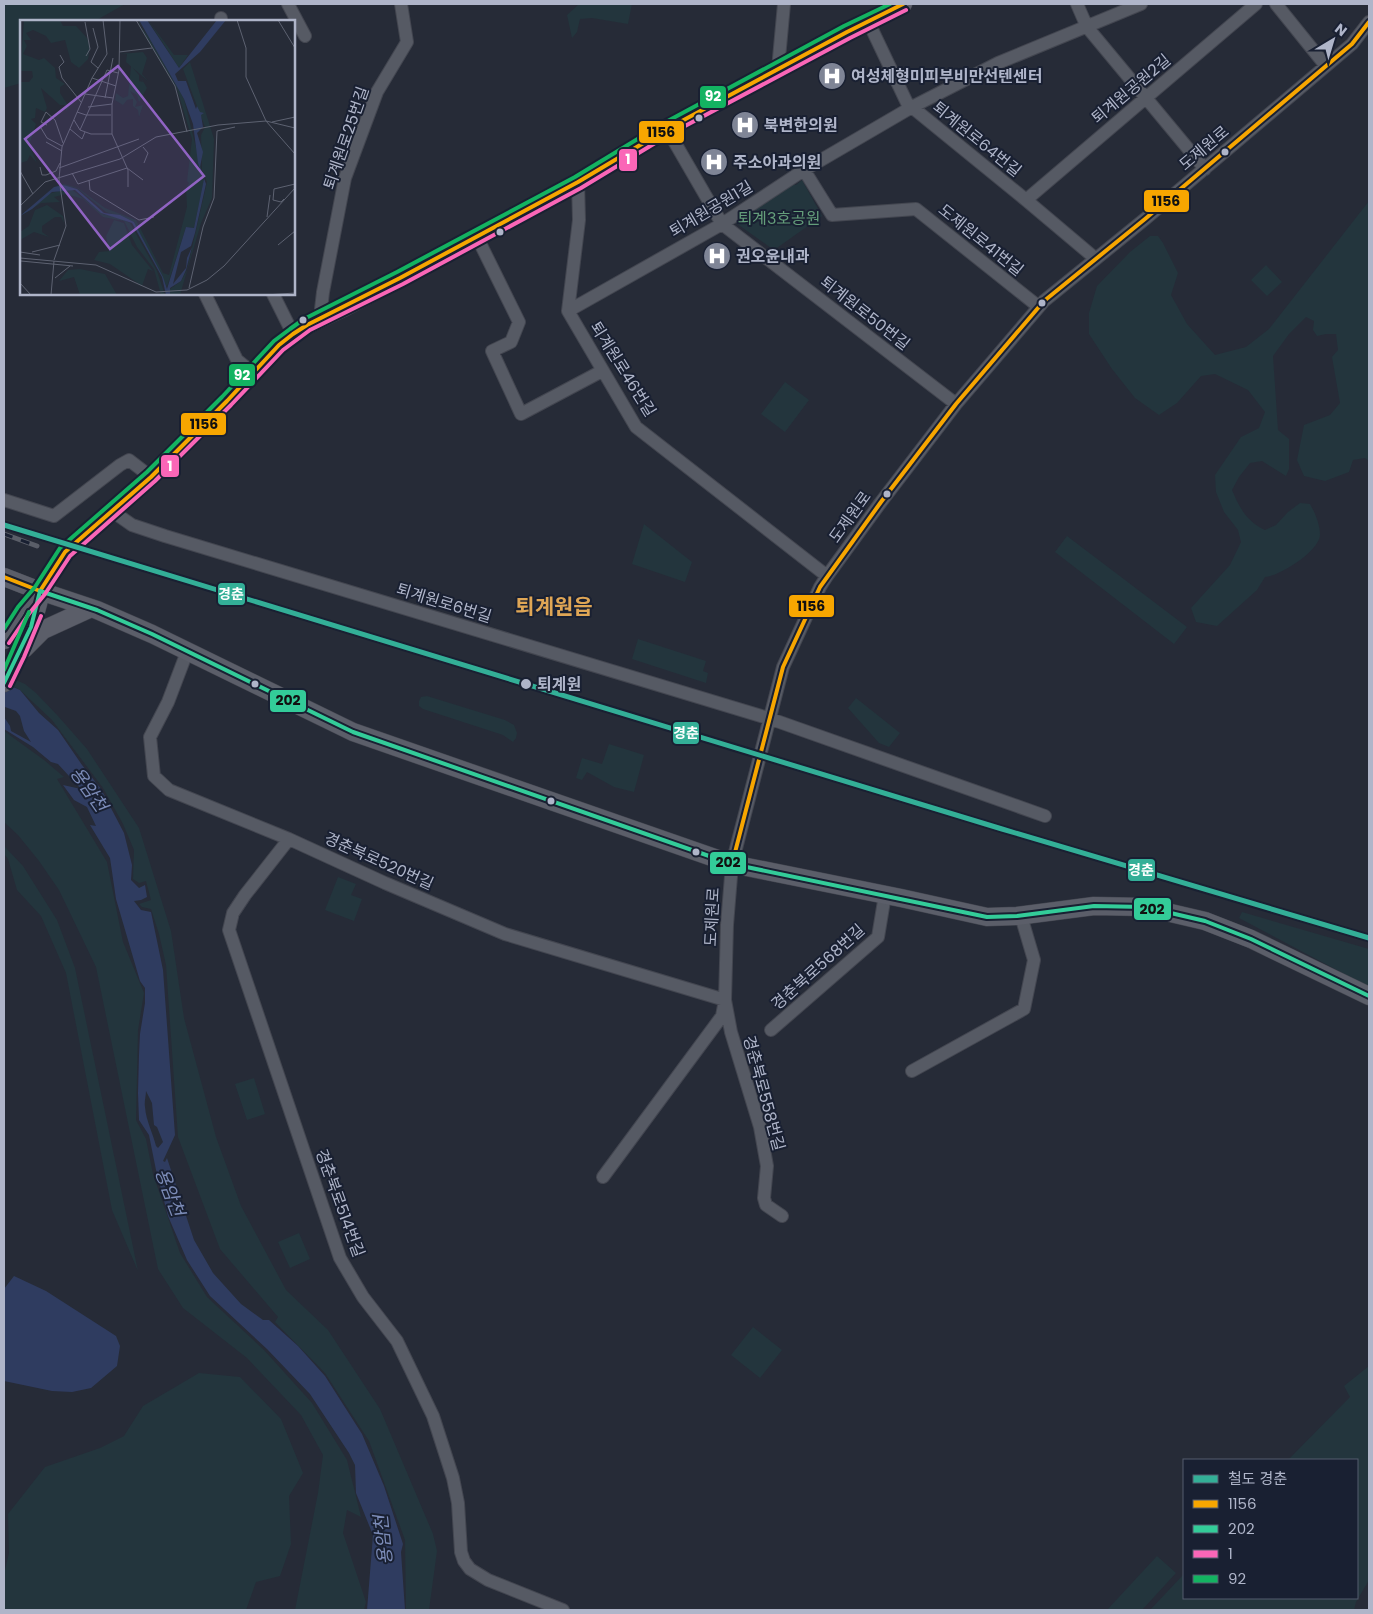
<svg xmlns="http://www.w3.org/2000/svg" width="1373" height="1614" font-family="Poppins,'Noto Sans KR',sans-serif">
	<rect width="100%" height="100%" fill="#262b37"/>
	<path fill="#23353d" d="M4,4H125L95,21H21V83L4,88Z
		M579,4H632L628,24L592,18L580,19L577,32L572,38L567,15Z
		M802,180L822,216L774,250L736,223V219L789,183L796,185Z
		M1369,201V461L1365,458L1353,460L1349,472L1325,481L1304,476L1297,460L1304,425L1330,415L1340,403L1332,357L1338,350L1336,334H1326L1317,336L1313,330L1314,321L1306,317L1289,334L1273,356L1278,430L1289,439V469L1286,476L1262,461L1250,463L1239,477L1232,490C1239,507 1247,522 1265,530L1276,525L1288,512L1300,503L1310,504C1315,513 1320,524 1320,535C1319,549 1292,567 1280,572C1275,575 1270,576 1265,577L1257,590L1217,626L1196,622L1191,608L1230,565L1241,542L1238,530L1224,512L1216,492L1215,475L1241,437L1259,428L1265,412L1248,390L1215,374L1201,376L1177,403L1159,415L1135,398L1112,369L1089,334V313L1097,286L1130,252L1150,236H1158L1163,243L1178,273L1171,295L1187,324L1215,355L1246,347L1269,329Z
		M1266,265L1282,282L1267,296L1251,280Z
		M785,382L809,400L785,432L761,414Z
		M644,524L692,562L685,582L632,564Z
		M1067,536L1187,627L1174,644L1055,552Z
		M638,639L706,661L703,671L708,673L706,683L632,659Z
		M4,675L25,684L36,693L58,716L87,749L139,828L171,931L184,1018L216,1137L241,1206L286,1290L328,1330L380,1409L433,1534L437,1551L429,1610H406L405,1540L369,1441L325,1373L275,1322L278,1317L220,1249L178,1137L166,965L159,934L151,909L142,907L139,904L151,900L146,881L139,883L133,879L134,850L123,824L103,788L52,720L20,690L4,682Z
		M427,696L505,720L514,725L517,733L516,738L513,742L503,735L423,709L419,706V701L421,697Z
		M856,698L900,733L889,747L879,743L848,708Z
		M4,731L44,760L64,777L57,779L107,862L123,942L144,993L138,1030L136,1120L146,1139L153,1174L180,1253L207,1297L264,1350L312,1403L347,1460L361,1517L347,1510L343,1533L366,1602L364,1610H295L318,1493L323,1455L301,1415L247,1358L183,1308L158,1269L96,967L59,890L39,861L18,835L4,822Z
		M609,744L644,755L634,792L614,787L587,772L582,780L576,778L582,758L602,764Z
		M4,846L23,866L57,920L75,968L138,1271L112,1210L66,973L41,916L17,890L8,859L4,854Z
		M338,877L356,884L351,895L362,899L354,921L325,910Z
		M1242,912L1369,949V987L1239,918Z
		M254,1078L265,1114L247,1120L235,1084Z
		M299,1233L310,1259L290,1268L278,1242Z
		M753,1327L782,1350L760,1378L731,1355Z
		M1369,1366V1580L1356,1602L1354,1610H1150L1184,1574V1598H1357V1460H1288L1350,1397L1344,1386Z
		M199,1373L240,1377L281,1419L303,1473L289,1496L291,1544L280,1576L256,1582L246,1610H4V1574L9,1553L8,1514L45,1467L100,1448L124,1436L143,1406Z
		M1157,1556L1176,1573L1142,1610H1107Z"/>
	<path fill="#2f3c60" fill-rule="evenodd" d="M4,683L20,690L39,713L58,730L82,765L101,789L124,833L132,865L131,880L139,888L145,885L147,897L141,900L134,901L141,910L151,912L163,970L175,1135L163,1161L165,1162L167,1158L194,1240L213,1273L241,1304L263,1320H269L298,1346L325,1376L362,1434L384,1486L403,1544L401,1552L405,1610H367L373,1535L356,1493L355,1465L349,1453L310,1394L267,1349L210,1296L187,1260L168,1216L156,1170L149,1135L139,1120L138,1093L139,1055L140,1034L145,1003V988L140,981L116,899L110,858L90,825L96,826L87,807L74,800L63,785L81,789L58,764L51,762L33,747L4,729V717L10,726L11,731L31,742L24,731L20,716L16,711L5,707L4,708ZM146,1091L152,1103L154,1125L157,1127L163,1142L158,1148L156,1146C153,1133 146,1121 145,1107C144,1102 146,1096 146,1091Z
		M14,1276L46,1291L116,1336L120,1346L117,1366L91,1388L72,1392L52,1391L4,1381V1289Z"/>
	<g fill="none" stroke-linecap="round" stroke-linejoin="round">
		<g stroke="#434650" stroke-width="14">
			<path id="street" d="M288,4L305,36
				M1077,4L1087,27L1205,169
				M1276,4L1326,66
				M221,21V18
				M868,21L907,103L1026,200L1096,259
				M778,69L784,4
				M667,129L722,224L956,404
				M804,170L832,215L916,209L1039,307
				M578,182L579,220L568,311L636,427L827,576
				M1026,200L1256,4
				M477,237L519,322L511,342L492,351L521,414L602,371
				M205,294L237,360L253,373
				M273,294L293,334
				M568,311L722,224L804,170L912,107L998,63L1141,4
				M320,318L323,292L345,178L377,92L407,42L401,4
				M4,500L54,516L120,465L129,460L151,477
				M112,511L132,525L165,536L771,719L1045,816
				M187,652L168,702L150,737L154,776L169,790L289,839L385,883L505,934L725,1000L731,1032L760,1127L767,1166L764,1198L766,1205L782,1216
				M289,839L245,895L233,913L229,930L340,1258L363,1297L397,1341L433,1416L453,1478L458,1503L461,1552L464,1561L470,1569L488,1580L563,1610
				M771,1030L878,937L885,895
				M912,1071L1024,1009L1034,960L1021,916
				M603,1177L722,1016L725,1000L727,925L732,864L783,667L820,587L827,576L881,502L956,404L1044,301L1145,219L1352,44L1369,22"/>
		</g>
		<g stroke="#434650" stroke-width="19">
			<path id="secondary" d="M4,577L40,591L97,610L152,634L353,732L732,864L901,898L987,917L1017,916L1094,906L1145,907L1205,921L1251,939L1369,996
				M4,640L23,611L40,591L65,552L151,477L227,401L279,345L293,334L307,325L343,308L400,278L578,182L667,129L847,32L903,4
				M24,649L43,630L91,608
				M4,683C17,657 36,622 40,594"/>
		</g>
		<use href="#street" stroke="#565a64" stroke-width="12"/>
		<use href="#secondary" stroke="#5b5e69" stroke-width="18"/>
		<g stroke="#5a5e68" stroke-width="5">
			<path id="rail" d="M4,534L37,546"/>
		</g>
		<use href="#rail" stroke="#192032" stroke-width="3" stroke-dasharray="9" stroke-linecap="butt"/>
		<g stroke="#192032" stroke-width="8">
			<path id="bus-1" d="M4,577L40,591L65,552L151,477L227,401L279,345L293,334L307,325L400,278L578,182L667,129L847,32L903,4
				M732,864L783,667L820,587L881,502L956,404L1044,301L1145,219L1352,44L1369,22"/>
		</g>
		<g stroke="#192032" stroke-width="8">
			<path id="bus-2" d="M40,591L97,610L152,634L353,732L732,864L987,917L1017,916L1094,906L1145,907L1205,921L1251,939L1369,996
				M4,683L31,627L40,591"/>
		</g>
		<g stroke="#192032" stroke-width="8">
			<path id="bus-3" d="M9,643L28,615L45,594L70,556L155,481L231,405L283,350L310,330L403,284L581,188L670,134L850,38L906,10
				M10,686L24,657L41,616"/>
		</g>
		<g stroke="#192032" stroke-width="8">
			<path id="bus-4" d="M4,629L18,607L35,587L60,548L147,472L222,397L274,341L290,329L304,319L397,272L575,177L664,123L844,26L890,4
				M4,670L29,612"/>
		</g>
		<use href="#bus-1" stroke="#f7a600" stroke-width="4"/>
		<use href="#bus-2" stroke="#3c9" stroke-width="4"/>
		<use href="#bus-3" stroke="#fa66b7" stroke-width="4"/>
		<use href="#bus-4" stroke="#13b361" stroke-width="4"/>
		<g stroke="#192032" stroke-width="9">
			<path id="rail-1" d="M4,525L1002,829L1369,938"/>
		</g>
		<use href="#rail-1" stroke="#33af97" stroke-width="5"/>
	</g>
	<defs>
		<g id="hospital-disc" transform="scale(1.4375)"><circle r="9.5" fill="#7f8596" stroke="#192032"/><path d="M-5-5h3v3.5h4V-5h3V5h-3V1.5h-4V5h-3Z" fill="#fff"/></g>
	</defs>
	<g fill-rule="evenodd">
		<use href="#hospital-disc" x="832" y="76"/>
		<use href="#hospital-disc" x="745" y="125"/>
		<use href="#hospital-disc" x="714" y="162"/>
		<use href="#hospital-disc" x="717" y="256"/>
	</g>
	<g fill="#afb5c9" stroke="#192032" stroke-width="2">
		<circle cx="699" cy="118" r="4.5"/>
		<circle cx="1225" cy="152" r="4.5"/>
		<circle cx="500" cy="232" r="4.5"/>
		<circle cx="1042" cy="303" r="4.5"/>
		<circle cx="303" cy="320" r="4.5"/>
		<circle cx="887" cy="494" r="4.5"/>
		<circle cx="255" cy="684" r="4.5"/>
		<circle cx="526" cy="684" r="6"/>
		<circle cx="551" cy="801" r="4.5"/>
		<circle cx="696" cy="852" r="4.5"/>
	</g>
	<g text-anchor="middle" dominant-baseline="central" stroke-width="4" stroke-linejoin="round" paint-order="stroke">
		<g font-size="16" font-weight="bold" fill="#afb5c9" stroke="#192032" text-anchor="start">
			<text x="851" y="76">여성체형미피부비만선텐센터</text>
			<text x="764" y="125">북변한의원</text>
			<text x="733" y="162">주소아과의원</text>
			<text x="736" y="256">권오윤내과</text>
		</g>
		<g font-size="16" fill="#afb5c9" stroke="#192032">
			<text transform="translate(1131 89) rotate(-40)">퇴계원공원2길</text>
			<text transform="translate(346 138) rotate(-71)">퇴계원로25번길</text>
			<text transform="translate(977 139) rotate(39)">퇴계원로64번길</text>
			<text transform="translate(1204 148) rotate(-40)">도제원로</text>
			<text transform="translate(711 209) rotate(-31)">퇴계원공원1길</text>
			<text transform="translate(981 240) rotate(39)">도제원로41번길</text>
			<text transform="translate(865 313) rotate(38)">퇴계원로50번길</text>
			<text transform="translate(623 369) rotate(58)">퇴계원로46번길</text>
			<text transform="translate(850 517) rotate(-54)">도제원로</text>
			<text transform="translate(444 603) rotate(17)">퇴계원로6번길</text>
			<text transform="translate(379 861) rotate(24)">경춘북로520번길</text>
			<text transform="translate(712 917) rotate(-87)">도제원로</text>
			<text transform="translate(818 967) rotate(-42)">경춘북로568번길</text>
			<text transform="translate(764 1093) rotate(75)">경춘북로558번길</text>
			<text transform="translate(340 1203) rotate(70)">경춘북로514번길</text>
		</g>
		<g font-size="16" fill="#649d7a" stroke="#192032">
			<text x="779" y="218">퇴계3호공원</text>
		</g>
		<g font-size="16" font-weight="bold" fill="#afb5c9" stroke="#192032" text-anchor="start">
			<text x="537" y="684">퇴계원</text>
		</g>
		<g font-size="18" font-style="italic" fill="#7c8cb8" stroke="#192032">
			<text transform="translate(89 789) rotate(55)">용암천</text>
			<text transform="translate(170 1192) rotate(69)">용암천</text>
			<text transform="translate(383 1540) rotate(-96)">용암천</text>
		</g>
		<g font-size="21" font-weight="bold" fill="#dfa655" stroke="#192032">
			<text x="554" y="606">퇴계원읍</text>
		</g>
	</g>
	<g transform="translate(20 20)">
		<rect width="275" height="275" fill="#262b37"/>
		<path d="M4,0H40L43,6H56L67,18L70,27L68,39L59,48L51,42L45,20L31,23L26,16L13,10L6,13L11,20H4L7,26L3,34L19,40L24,38L35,48L36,58L45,64L40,67V73L49,87L46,91V85H40L21,68L27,88L25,92L16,88L15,98L11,99L16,104L9,125L17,143L10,135L7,141L0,143V62H9L13,57L12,51H0ZM119,0L120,6L128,16L164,79L184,160L174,208L166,207L147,267L114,202L86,192L57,168L35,166L44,164L58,168L85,188L116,200L143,253L149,255L167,187L166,168L169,163L167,161L172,119L157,69L119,6ZM128,0L154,35H168L159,48ZM123,32L127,38L122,54L128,61L106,42L107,34H100ZM170,42L194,119L192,178L181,203L160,275H150V269L161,261L167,250L187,162L182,150L181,115L185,107L163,49ZM111,46L119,55V61L123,62L120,56L127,68L119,82L117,75L110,71L117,82L115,87L123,85L119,97L118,90L113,86V79L107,80L103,85L95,80L96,73L103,78L108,76ZM50,168L83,194L100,198L110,203L137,251L145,275H141L134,249L117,227L104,201L83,197L63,179L46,174L34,177L40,182L21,183L9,191L0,196L28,174ZM27,185L43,196L44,203L41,197H35L22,206V212L29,217L14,212L0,220V212L9,206L15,190ZM94,200L104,203L112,225L133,251L128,249L122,266L90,244L74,240L79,232L89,231L86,216ZM60,249L85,254L97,275H60L54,257L39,261L48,250Z" fill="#23353d"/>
		<path d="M119,0H127L159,48L197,0H206L180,32L155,54L158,61H166L176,89L177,86L180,92L184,93L181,95L183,107L177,113L183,132L180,147L186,164L175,213L171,226L161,232L153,264L166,248L167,238L172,227L166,250L161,261L150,268V275H146L142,257L112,203L81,193L55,170L32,172L12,189L0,196L34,167L43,165L57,169L84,193L100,195L114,202L143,257L147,269L166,207L174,208L184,159L178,143L173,104L164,79Z" fill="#2f3c60"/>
		<path fill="none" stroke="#5d6271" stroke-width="1" d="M100,0L99,50L92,84V114L108,150V167M116,0L155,66L167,112M258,0L275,28M65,2L70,29L66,36M73,8L78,27L71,42L78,48M99,32L132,28M40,35L44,42L39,47L42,58L61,82M72,58L96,66M65,74L93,78M85,78L93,38M68,87L92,84M57,92L66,95H91M54,100L60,110L71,114H92M246,101L275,134M246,101L275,108M252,102L275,97M27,105L21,102L26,92L35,100L43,123M21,108L27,118L42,126M50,109L62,119L65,112M60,110L87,50L98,53M26,122L42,131M123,127L128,133L124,143M20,147L22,155H26L36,151L40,143M39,148L119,119M0,151L13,174M52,153L58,164L107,148L123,160M69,160L70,170L119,200L134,197M264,179L261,182L253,180L254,169L275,164M0,186L25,162L100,139L136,117L198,105L246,101L226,57V28L217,0M247,197L250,175M258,225L275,211M0,232L20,235M12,232L40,225M0,238L76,245L136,272L167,270L187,260L204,246L275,168M34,240L46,206L39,159L42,127L72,58L87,34L83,0M1,241L53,246M35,258L50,246M0,263L11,275M169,268L183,207L194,178L197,111L215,107M31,275L34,241M245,275L275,273"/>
		<path fill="#9063c3" fill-opacity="0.15" stroke="#9063c3" stroke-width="2.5" d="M98,46L184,156L90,229L5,119Z"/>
		<rect width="275" height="275" fill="none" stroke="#afb5c9" stroke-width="2.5"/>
	</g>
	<g stroke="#192032" stroke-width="2">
		<rect x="699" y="85" width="28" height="24" rx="5" fill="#13b361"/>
		<rect x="638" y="120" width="47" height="24" rx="5" fill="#f7a600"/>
		<rect x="618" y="148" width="20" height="24" rx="5" fill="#fa66b7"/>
		<rect x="1143" y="189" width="47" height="24" rx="5" fill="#f7a600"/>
		<rect x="228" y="363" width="28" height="24" rx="5" fill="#13b361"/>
		<rect x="180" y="412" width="47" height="24" rx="5" fill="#f7a600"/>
		<rect x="160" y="454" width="20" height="24" rx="5" fill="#fa66b7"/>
		<rect x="217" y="582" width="29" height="24" rx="5" fill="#33af97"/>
		<rect x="788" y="594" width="47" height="24" rx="5" fill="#f7a600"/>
		<rect x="269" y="689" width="38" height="24" rx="5" fill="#3c9"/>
		<rect x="672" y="721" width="28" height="24" rx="5" fill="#33af97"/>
		<rect x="709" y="851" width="38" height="24" rx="5" fill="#3c9"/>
		<rect x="1127" y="858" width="29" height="24" rx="5" fill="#33af97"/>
		<rect x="1133" y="897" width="39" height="24" rx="5" fill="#3c9"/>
	</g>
	<g font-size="14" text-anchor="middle" font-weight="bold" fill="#fff">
		<text x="713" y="101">92</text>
		<text x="628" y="164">1</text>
		<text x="242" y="380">92</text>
		<text x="170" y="471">1</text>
		<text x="231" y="599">경춘</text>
		<text x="686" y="738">경춘</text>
		<text x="1141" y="875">경춘</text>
	</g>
	<g font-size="14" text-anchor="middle" font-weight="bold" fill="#111">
		<text x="661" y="137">1156</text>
		<text x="1166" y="206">1156</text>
		<text x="204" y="429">1156</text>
		<text x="811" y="611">1156</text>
		<text x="288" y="705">202</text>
		<text x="728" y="867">202</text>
		<text x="1152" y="914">202</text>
	</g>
	<rect width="1373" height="1614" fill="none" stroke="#afb5c9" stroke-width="10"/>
	<rect x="1183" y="1459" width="175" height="140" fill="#192032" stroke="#555c6e"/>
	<rect x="1193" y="1475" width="25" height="8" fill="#33af97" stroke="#555c6e"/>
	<text x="1228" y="1484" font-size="15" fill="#afb5c9">철도 경춘</text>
	<rect x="1193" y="1500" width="25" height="8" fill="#f7a600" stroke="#555c6e"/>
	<text x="1228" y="1509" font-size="15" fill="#afb5c9">1156</text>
	<rect x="1193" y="1525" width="25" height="8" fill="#33cc99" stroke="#555c6e"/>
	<text x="1228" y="1534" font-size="15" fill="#afb5c9">202</text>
	<rect x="1193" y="1550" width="25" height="8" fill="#fa66b7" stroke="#555c6e"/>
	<text x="1228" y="1559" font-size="15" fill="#afb5c9">1</text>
	<rect x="1193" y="1575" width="25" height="8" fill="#13b361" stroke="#555c6e"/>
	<text x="1228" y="1584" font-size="15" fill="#afb5c9">92</text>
	<g transform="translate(1333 40) rotate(38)" stroke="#192032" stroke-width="4" paint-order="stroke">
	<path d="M0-4L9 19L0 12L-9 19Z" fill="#afb5c9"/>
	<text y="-8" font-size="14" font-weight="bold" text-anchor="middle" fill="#afb5c9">N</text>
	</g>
</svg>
